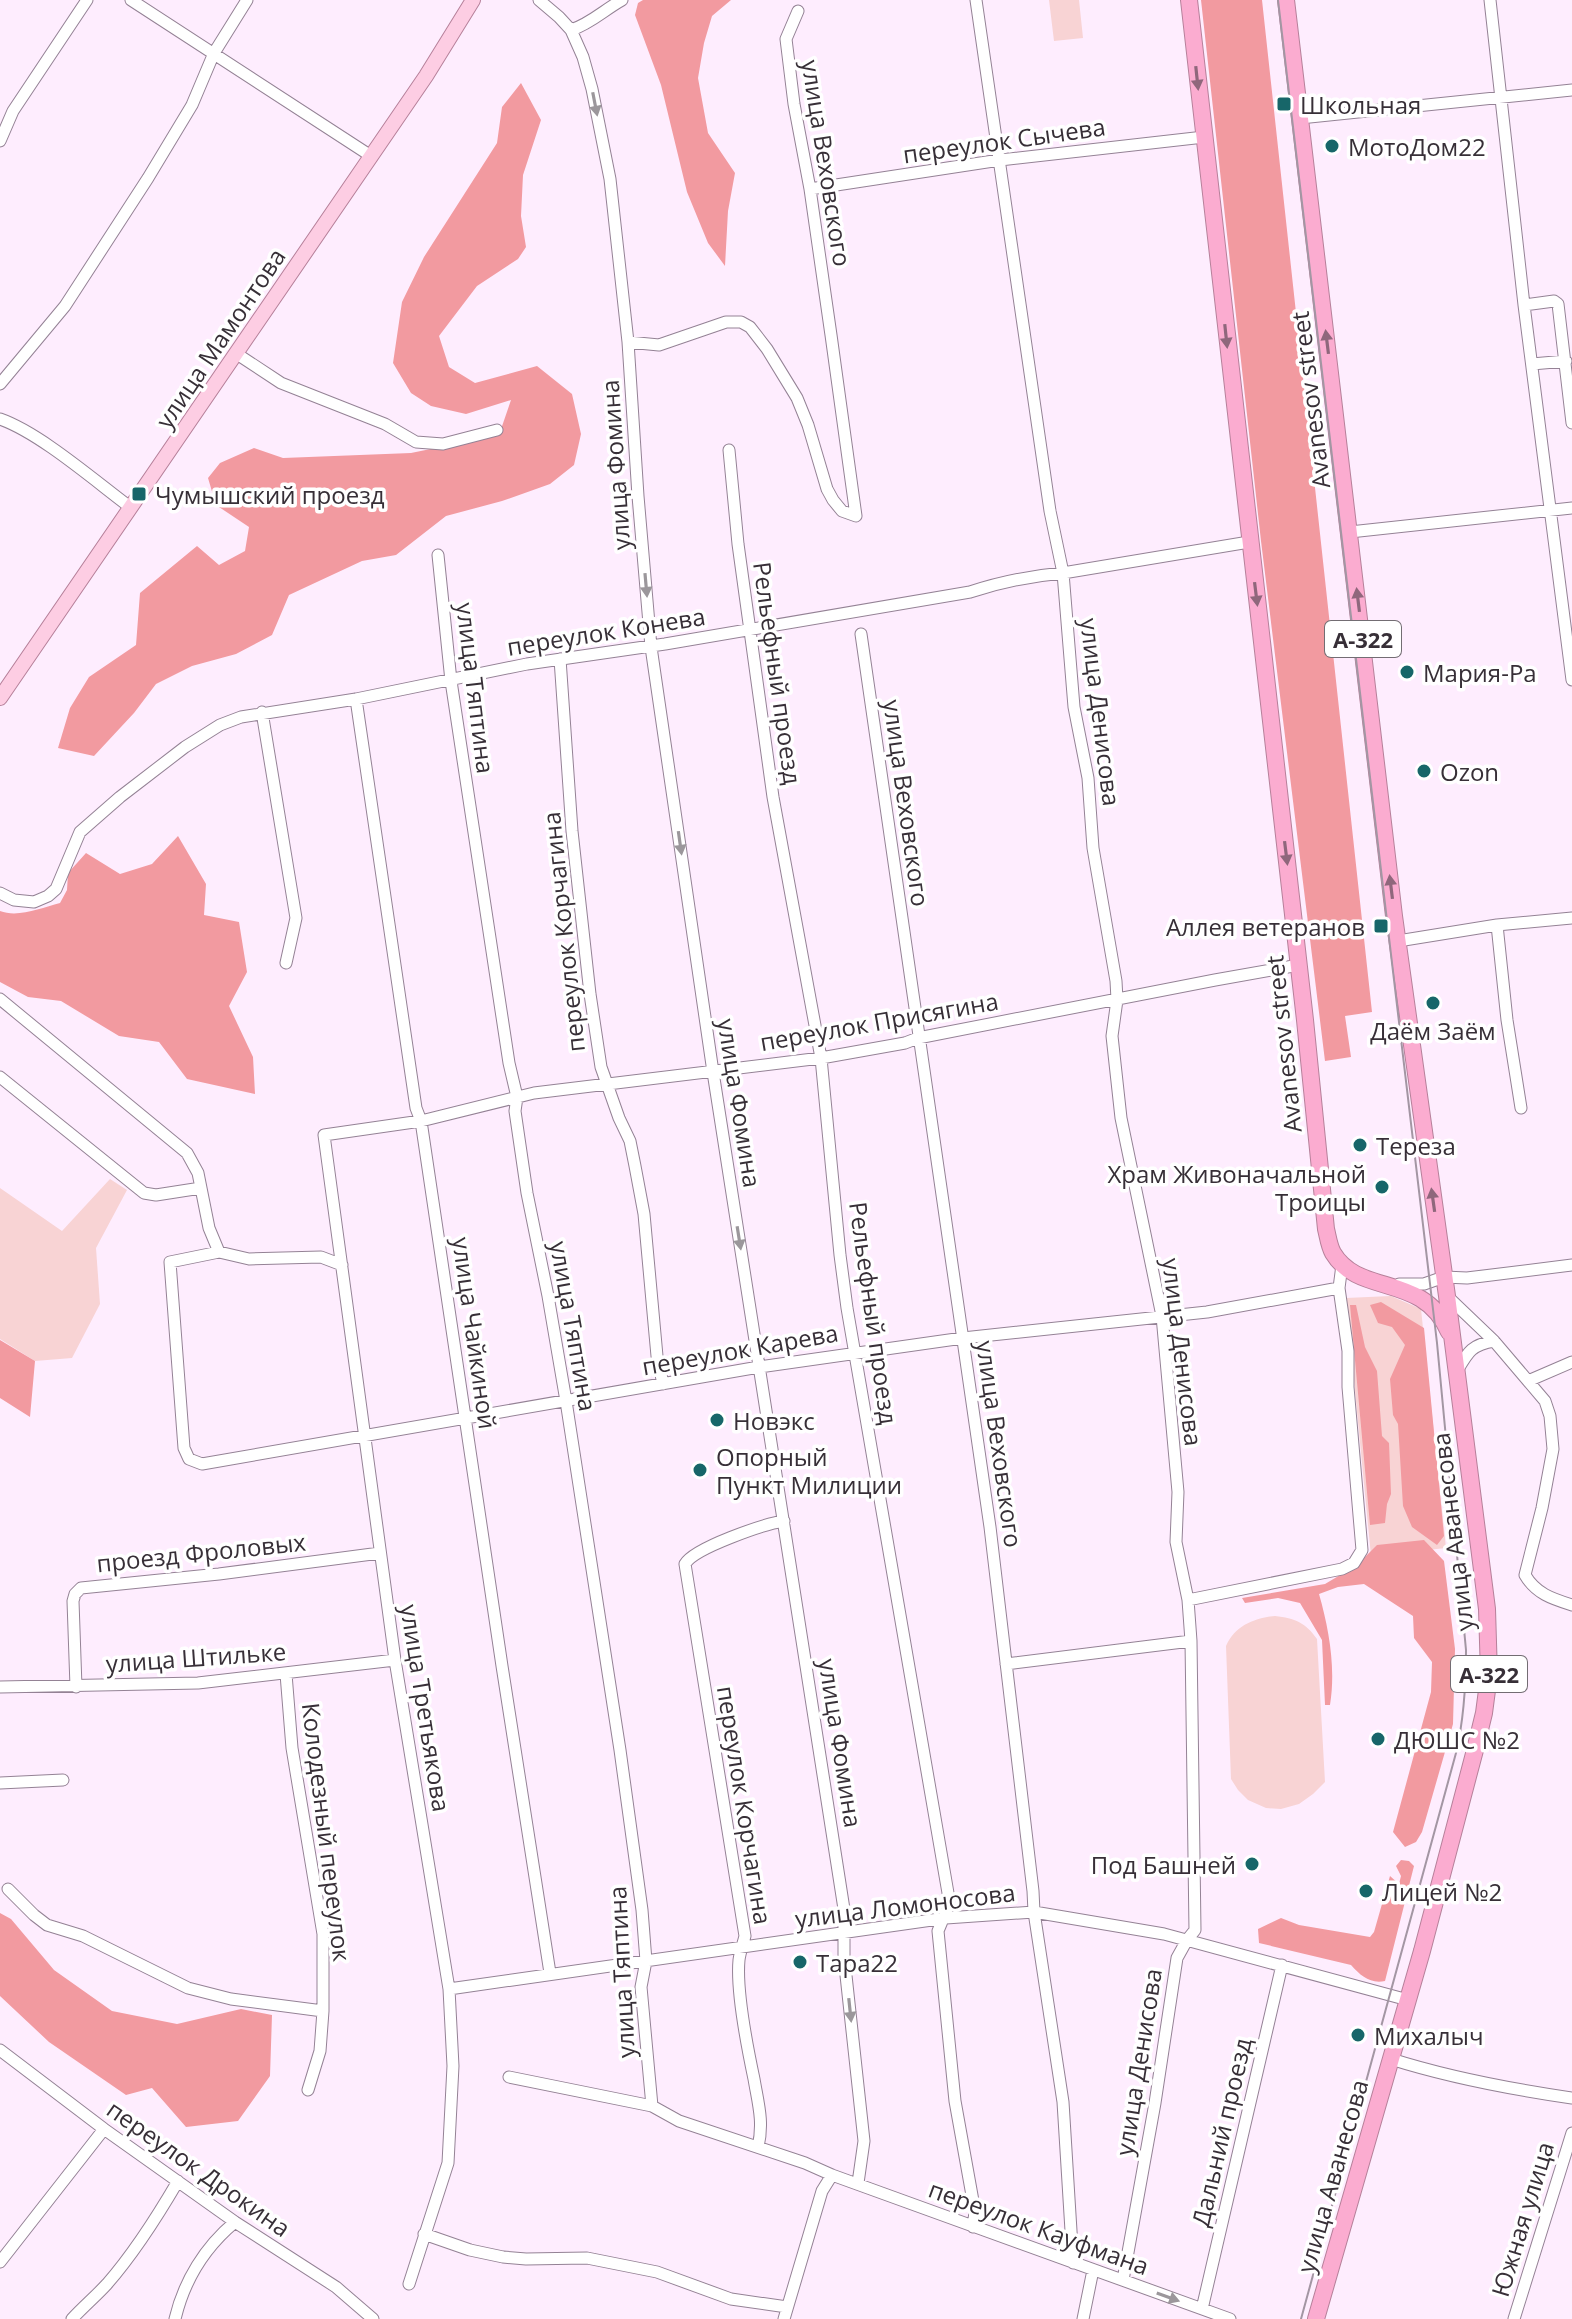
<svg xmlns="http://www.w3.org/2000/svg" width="1572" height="2319" font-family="'Open Sans',sans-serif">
	<rect width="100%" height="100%" fill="#feedfe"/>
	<path fill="#f8d3d4" d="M1049,0H1079L1083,38L1054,41Z
		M110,1179L127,1190L96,1248L100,1304L72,1358L35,1361L0,1339V1188L62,1231Z
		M1391,1296L1421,1309L1446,1548L1371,1556L1346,1298Z
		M1275,1616C1295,1618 1306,1623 1317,1639L1325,1782L1313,1794L1299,1804L1281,1809L1266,1808L1248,1800L1238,1790L1231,1779L1226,1646C1235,1626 1254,1618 1275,1616Z"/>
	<path fill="#f29aa0" d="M643,0H731L712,16L704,43L698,78L708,133L735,173L728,211L725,266L708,243L687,192L661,85L635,15L638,3Z
		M1201,0H1262L1372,1012L1345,1016L1351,1057L1325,1061L1261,541Z
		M521,83L541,120L523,175L521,216L526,247L518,259L477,286L439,336L449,367L475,383L537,366L572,394L581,434L574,465L550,484L502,501L446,516L396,555L362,561L289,595L272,635L236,654L192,666L156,684L134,713L94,756L58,748L70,708L89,677L136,645L140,593L197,546L219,565L245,551L249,527L216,505L208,478L220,463L254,448L283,458L411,453L499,435L511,400L466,414L431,406L411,393L393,363L402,302L424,257L497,143L502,107Z
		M178,836L206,884L204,915L239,922L247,972L229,1006L253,1057L255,1094L187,1079L159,1042L119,1036L61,1001L28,997L0,982V911C18,918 41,908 60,903L67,890L68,873L86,853L120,874L152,864Z
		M1381,1302L1424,1328L1444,1536L1437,1545L1412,1527L1403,1506L1398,1424L1393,1415L1390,1379L1405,1345L1392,1327L1378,1323L1370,1305Z
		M1350,1305H1356L1365,1347L1377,1371L1382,1436L1389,1443L1391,1494L1387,1504L1385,1523L1370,1525Z
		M0,1340L35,1361L30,1417L0,1398Z
		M1424,1540L1444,1561L1455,1649L1453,1724L1422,1832L1416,1842L1405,1847L1393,1832L1431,1692L1432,1662L1414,1638L1413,1616L1364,1584L1338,1587L1319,1594C1329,1629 1336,1668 1330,1705H1325L1322,1640L1300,1603L1278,1598L1245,1603L1242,1598L1325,1584L1357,1565L1377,1545Z
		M1401,1860L1409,1861L1414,1866L1385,1981C1370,1984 1361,1976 1351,1965L1259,1943L1258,1929L1281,1918L1299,1925L1370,1937L1374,1932L1390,1876L1399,1884L1401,1876L1396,1866Z
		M0,1913L11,1919L54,1970L112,2011L177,2024L241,2009L272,2015L270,2076L238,2121L186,2127L152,2088L126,2095L49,2042L0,1996Z"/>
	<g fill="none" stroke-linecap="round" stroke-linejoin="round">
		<g stroke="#948295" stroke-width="13">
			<path id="minor" d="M131,0L371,156
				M539,0L559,17L571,30L583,57L592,89L610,179L628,342L638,496L651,647L713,1072L844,1909V1957L864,2141L858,2183
				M976,0L1050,511L1063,573L1074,707L1088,778L1093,848L1116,981L1117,1000L1112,1036L1121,1118L1162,1316L1178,1492L1176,1542L1188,1600L1191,1641L1195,1930L1187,1940L1177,1958L1155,2103L1123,2280
				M1490,0L1524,305L1572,680
				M571,30C590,24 604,10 622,0
				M1300,118L1572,90
				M0,141L13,111L87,0
				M810,189L1000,160L1204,137
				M1524,305L1554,301L1558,304L1572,423
				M628,342L659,345L726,322H741L750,327L767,349L797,398L808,425L827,489L833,500L842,511L856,516L831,335L810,189L794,104L786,39L798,11
				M237,354L281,383L385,424L416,442L443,444L497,430
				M1532,364L1566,361
				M0,384L65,306L148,178L192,105L214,53L247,0
				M0,419C40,433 95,481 130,507
				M729,450L738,544L773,797L821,1058L840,1255L847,1308L948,1893V1907L938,1931L955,2101L975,2212L973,2227
				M1350,532L1572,508
				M438,555L451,681L509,1063L517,1097L515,1111L527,1193L548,1296L566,1401L620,1750L642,1910L646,1961L641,1987L652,2106
				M861,634L990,1527L1033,1891L1034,1912L1063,2102L1073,2263
				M560,659L572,831L590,994L601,1067L619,1118L630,1141L635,1166L644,1214L657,1356L663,1384
				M356,699L416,1108L421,1121L502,1666L550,1973
				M262,712L296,918L286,963
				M0,893L14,900L34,902L48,896L56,889L80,832L120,797L185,747L220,725L241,717L356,699L527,664L665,644L970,592C1000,582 1030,576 1063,573L1249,542
				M1497,925L1507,1020L1521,1108
				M1398,941L1497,925L1572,918
				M0,999L187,1153L198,1173L209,1228L219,1252
				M0,1077L144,1193L156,1195L201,1188
				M342,1265L321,1257L249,1259L219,1252L170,1262L184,1448L189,1459L202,1464L759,1367L963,1338L1207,1312L1339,1288
				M1399,1284H1424L1444,1277L1467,1278L1572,1265
				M1448,1297L1494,1341L1528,1381L1572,1362
				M1457,1371C1468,1352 1471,1345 1494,1341
				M1528,1381L1545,1401L1550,1416L1553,1449L1542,1508L1525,1575C1536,1594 1553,1599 1572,1605
				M1188,1600L1342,1569L1354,1563L1362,1550L1348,1387V1351L1339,1288L1342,1265
				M1006,1664L1191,1641
				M286,1674L292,1748L323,1934V2011L320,2051L308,2090
				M0,1687L198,1683L395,1660
				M76,1687L73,1601L75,1594L81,1588L219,1574L380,1553
				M0,1783L63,1780
				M8,1889L34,1915L47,1925L83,1936L188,1988L231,1999L323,2011
				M449,1989L946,1918L1034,1912L1164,1934L1408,2000
				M0,2050L104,2129L235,2222L336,2287L373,2319
				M1391,2059C1451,2078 1510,2089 1572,2098
				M509,2077L652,2106L679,2121L805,2163L832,2175L1230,2319
				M758,2147C764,2122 758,2103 754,2079C747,2046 736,1992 739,1960C740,1952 743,1944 745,1936L685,1564C694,1548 764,1524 784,1521
				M424,2234L470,2250L503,2257L526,2259L587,2258L657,2272L731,2299L787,2307
				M0,2262L104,2129
				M409,2284L448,2163L453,2066L449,1989L395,1660L324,1135L421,1121L534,1093L821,1058L905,1043L918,1038L1215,980L1299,965
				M1202,2309L1282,1965
				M72,2319C83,2307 96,2296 107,2284C135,2252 157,2217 178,2181
				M175,2319C184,2281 205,2247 235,2222
				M784,2319L822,2191L832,2175
				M1083,2319L1093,2270
				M1514,2319L1572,2133"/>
		</g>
		<g stroke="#b6809a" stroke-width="16">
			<path id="major" d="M0,698L426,76L473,0"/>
		</g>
		<g stroke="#b6809a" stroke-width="18">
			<path id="highway" d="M1189,0L1305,1020L1326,1229C1328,1237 1329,1246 1333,1253C1359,1297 1423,1272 1449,1332
				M1286,0L1394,916L1447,1296L1487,1609L1489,1675L1484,1713L1475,1750L1422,1951L1316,2319"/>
		</g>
		<use href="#minor" stroke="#fff" stroke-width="11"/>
		<use href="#major" stroke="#fdcde3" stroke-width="14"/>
		<use href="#highway" stroke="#fbacd0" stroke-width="16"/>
		<path stroke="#a396a3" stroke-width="2" d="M1278,0L1437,1343L1466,1650C1466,1686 1464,1719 1456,1753L1301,2319"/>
	</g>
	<defs><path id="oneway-solid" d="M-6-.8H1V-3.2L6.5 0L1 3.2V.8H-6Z" transform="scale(2)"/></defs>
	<g fill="#8f677c">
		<use href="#oneway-solid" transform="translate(1197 78) rotate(84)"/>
		<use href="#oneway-solid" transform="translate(1226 336) rotate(84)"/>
		<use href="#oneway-solid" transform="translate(1327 342) rotate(-97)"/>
		<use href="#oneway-solid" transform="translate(1256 594) rotate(83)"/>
		<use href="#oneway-solid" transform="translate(1358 600) rotate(-97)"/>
		<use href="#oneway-solid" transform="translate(1286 853) rotate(83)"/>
		<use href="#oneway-solid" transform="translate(1391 887) rotate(-97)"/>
		<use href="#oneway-solid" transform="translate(1433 1200) rotate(-98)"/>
	</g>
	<g fill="#9b979b">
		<use href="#oneway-solid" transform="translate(595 104) rotate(79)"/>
		<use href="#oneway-solid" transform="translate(646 585) rotate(85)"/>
		<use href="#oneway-solid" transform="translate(680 843) rotate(82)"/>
		<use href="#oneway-solid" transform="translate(739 1238) rotate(81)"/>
		<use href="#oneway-solid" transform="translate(850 2010) rotate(84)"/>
		<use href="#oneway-solid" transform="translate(1168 2297) rotate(20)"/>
	</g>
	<g fill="#176669" stroke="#fff" stroke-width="3">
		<rect x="1276" y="96" width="16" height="16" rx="4"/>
		<circle cx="1332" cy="146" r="8"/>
		<rect x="131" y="486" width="16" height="16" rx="4"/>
		<circle cx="1407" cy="672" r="8"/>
		<circle cx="1424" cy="771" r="8"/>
		<rect x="1373" y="918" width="16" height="16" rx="4"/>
		<circle cx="1433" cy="1003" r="8"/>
		<circle cx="1360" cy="1145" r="8"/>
		<circle cx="1382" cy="1187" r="8"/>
		<circle cx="717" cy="1420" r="8"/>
		<circle cx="700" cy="1470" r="8"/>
		<circle cx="1378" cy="1739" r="8"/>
		<circle cx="1252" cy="1864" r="8"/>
		<circle cx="1366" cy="1891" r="8"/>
		<circle cx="800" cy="1962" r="8"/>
		<circle cx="1358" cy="2035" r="8"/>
	</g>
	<g text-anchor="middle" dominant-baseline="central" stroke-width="7" stroke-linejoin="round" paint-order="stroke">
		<g fill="#fff" stroke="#736d73" stroke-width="2">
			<rect x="1325" y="621" width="76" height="36" rx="6"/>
			<rect x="1451" y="1656" width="76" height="36" rx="6"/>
		</g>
		<g font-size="22" font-weight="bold" fill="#372f37">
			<text x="1363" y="639">А-322</text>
			<text x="1489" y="1674">А-322</text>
		</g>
		<g font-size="24" fill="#372f37" stroke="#fff" text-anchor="start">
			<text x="1300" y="104">Школьная</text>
			<text x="1348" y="146">МотоДом22</text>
			<text x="155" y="494">Чумышский проезд</text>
			<text x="1423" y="672">Мария-Ра</text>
			<text x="1440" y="771">Ozon</text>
			<text x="1365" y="926" text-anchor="end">Аллея ветеранов</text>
			<text x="1433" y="1030" text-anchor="middle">Даём Заём</text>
			<text x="1376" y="1145">Тереза</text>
			<text x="1366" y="1173" text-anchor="end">Храм Живоначальной<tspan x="1366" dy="28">Троицы</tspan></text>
			<text x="733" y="1420">Новэкс</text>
			<text x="716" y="1456">Опорный<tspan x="716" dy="28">Пункт Милиции</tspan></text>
			<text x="1394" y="1739">ДЮШС №2</text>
			<text x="1236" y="1864" text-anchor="end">Под Башней</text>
			<text x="1382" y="1891">Лицей №2</text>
			<text x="816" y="1962">Тара22</text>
			<text x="1374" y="2035">Михалыч</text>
		</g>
		<g font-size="24" fill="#372f37" stroke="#fff">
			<text transform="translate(1004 140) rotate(-8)">переулок Сычева</text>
			<text transform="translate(827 163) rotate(81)">улица Веховского</text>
			<text transform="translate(220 338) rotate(-56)">улица Мамонтова</text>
			<text transform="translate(1310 400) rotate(-97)">Avanesov street</text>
			<text transform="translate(615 465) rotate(-94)">улица Фомина</text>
			<text transform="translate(606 631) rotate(-9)">переулок Конева</text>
			<text transform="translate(778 673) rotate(82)">Рельефный проезд</text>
			<text transform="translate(476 688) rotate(83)">улица Тяптина</text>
			<text transform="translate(1101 712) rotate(83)">улица Денисова</text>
			<text transform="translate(907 803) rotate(82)">улица Веховского</text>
			<text transform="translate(563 932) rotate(-96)">переулок Корчагина</text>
			<text transform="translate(879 1021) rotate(-10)">переулок Присягина</text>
			<text transform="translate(1283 1044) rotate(-96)">Avanesov street</text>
			<text transform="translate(740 1103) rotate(81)">улица Фомина</text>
			<text transform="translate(874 1313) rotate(82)">Рельефный проезд</text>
			<text transform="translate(574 1326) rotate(80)">улица Тяптина</text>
			<text transform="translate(475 1333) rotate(82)">улица Чайкиной</text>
			<text transform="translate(740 1349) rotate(-10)">переулок Карева</text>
			<text transform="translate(1183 1352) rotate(83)">улица Денисова</text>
			<text transform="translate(1000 1444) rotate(82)">улица Веховского</text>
			<text transform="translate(1452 1532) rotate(-97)">улица Аванесова</text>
			<text transform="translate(201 1552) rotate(-6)">проезд Фроловых</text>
			<text transform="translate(196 1657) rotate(-4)">улица Штильке</text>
			<text transform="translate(426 1708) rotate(81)">улица Третьякова</text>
			<text transform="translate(841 1743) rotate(81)">улица Фомина</text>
			<text transform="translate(745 1805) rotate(81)">переулок Корчагина</text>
			<text transform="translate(327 1832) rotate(83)">Колодезный переулок</text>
			<text transform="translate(905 1905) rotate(-7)">улица Ломоносова</text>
			<text transform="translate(621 1972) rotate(-93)">улица Тяптина</text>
			<text transform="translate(1138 2062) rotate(-81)">улица Денисова</text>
			<text transform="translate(1221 2132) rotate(-77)">Дальний проезд</text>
			<text transform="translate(199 2168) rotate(35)">переулок Дрокина</text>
			<text transform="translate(1332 2176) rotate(-74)">улица Аванесова</text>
			<text transform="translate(1522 2219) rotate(-73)">Южная улица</text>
			<text transform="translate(1039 2227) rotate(20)">переулок Кауфмана</text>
		</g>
	</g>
</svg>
